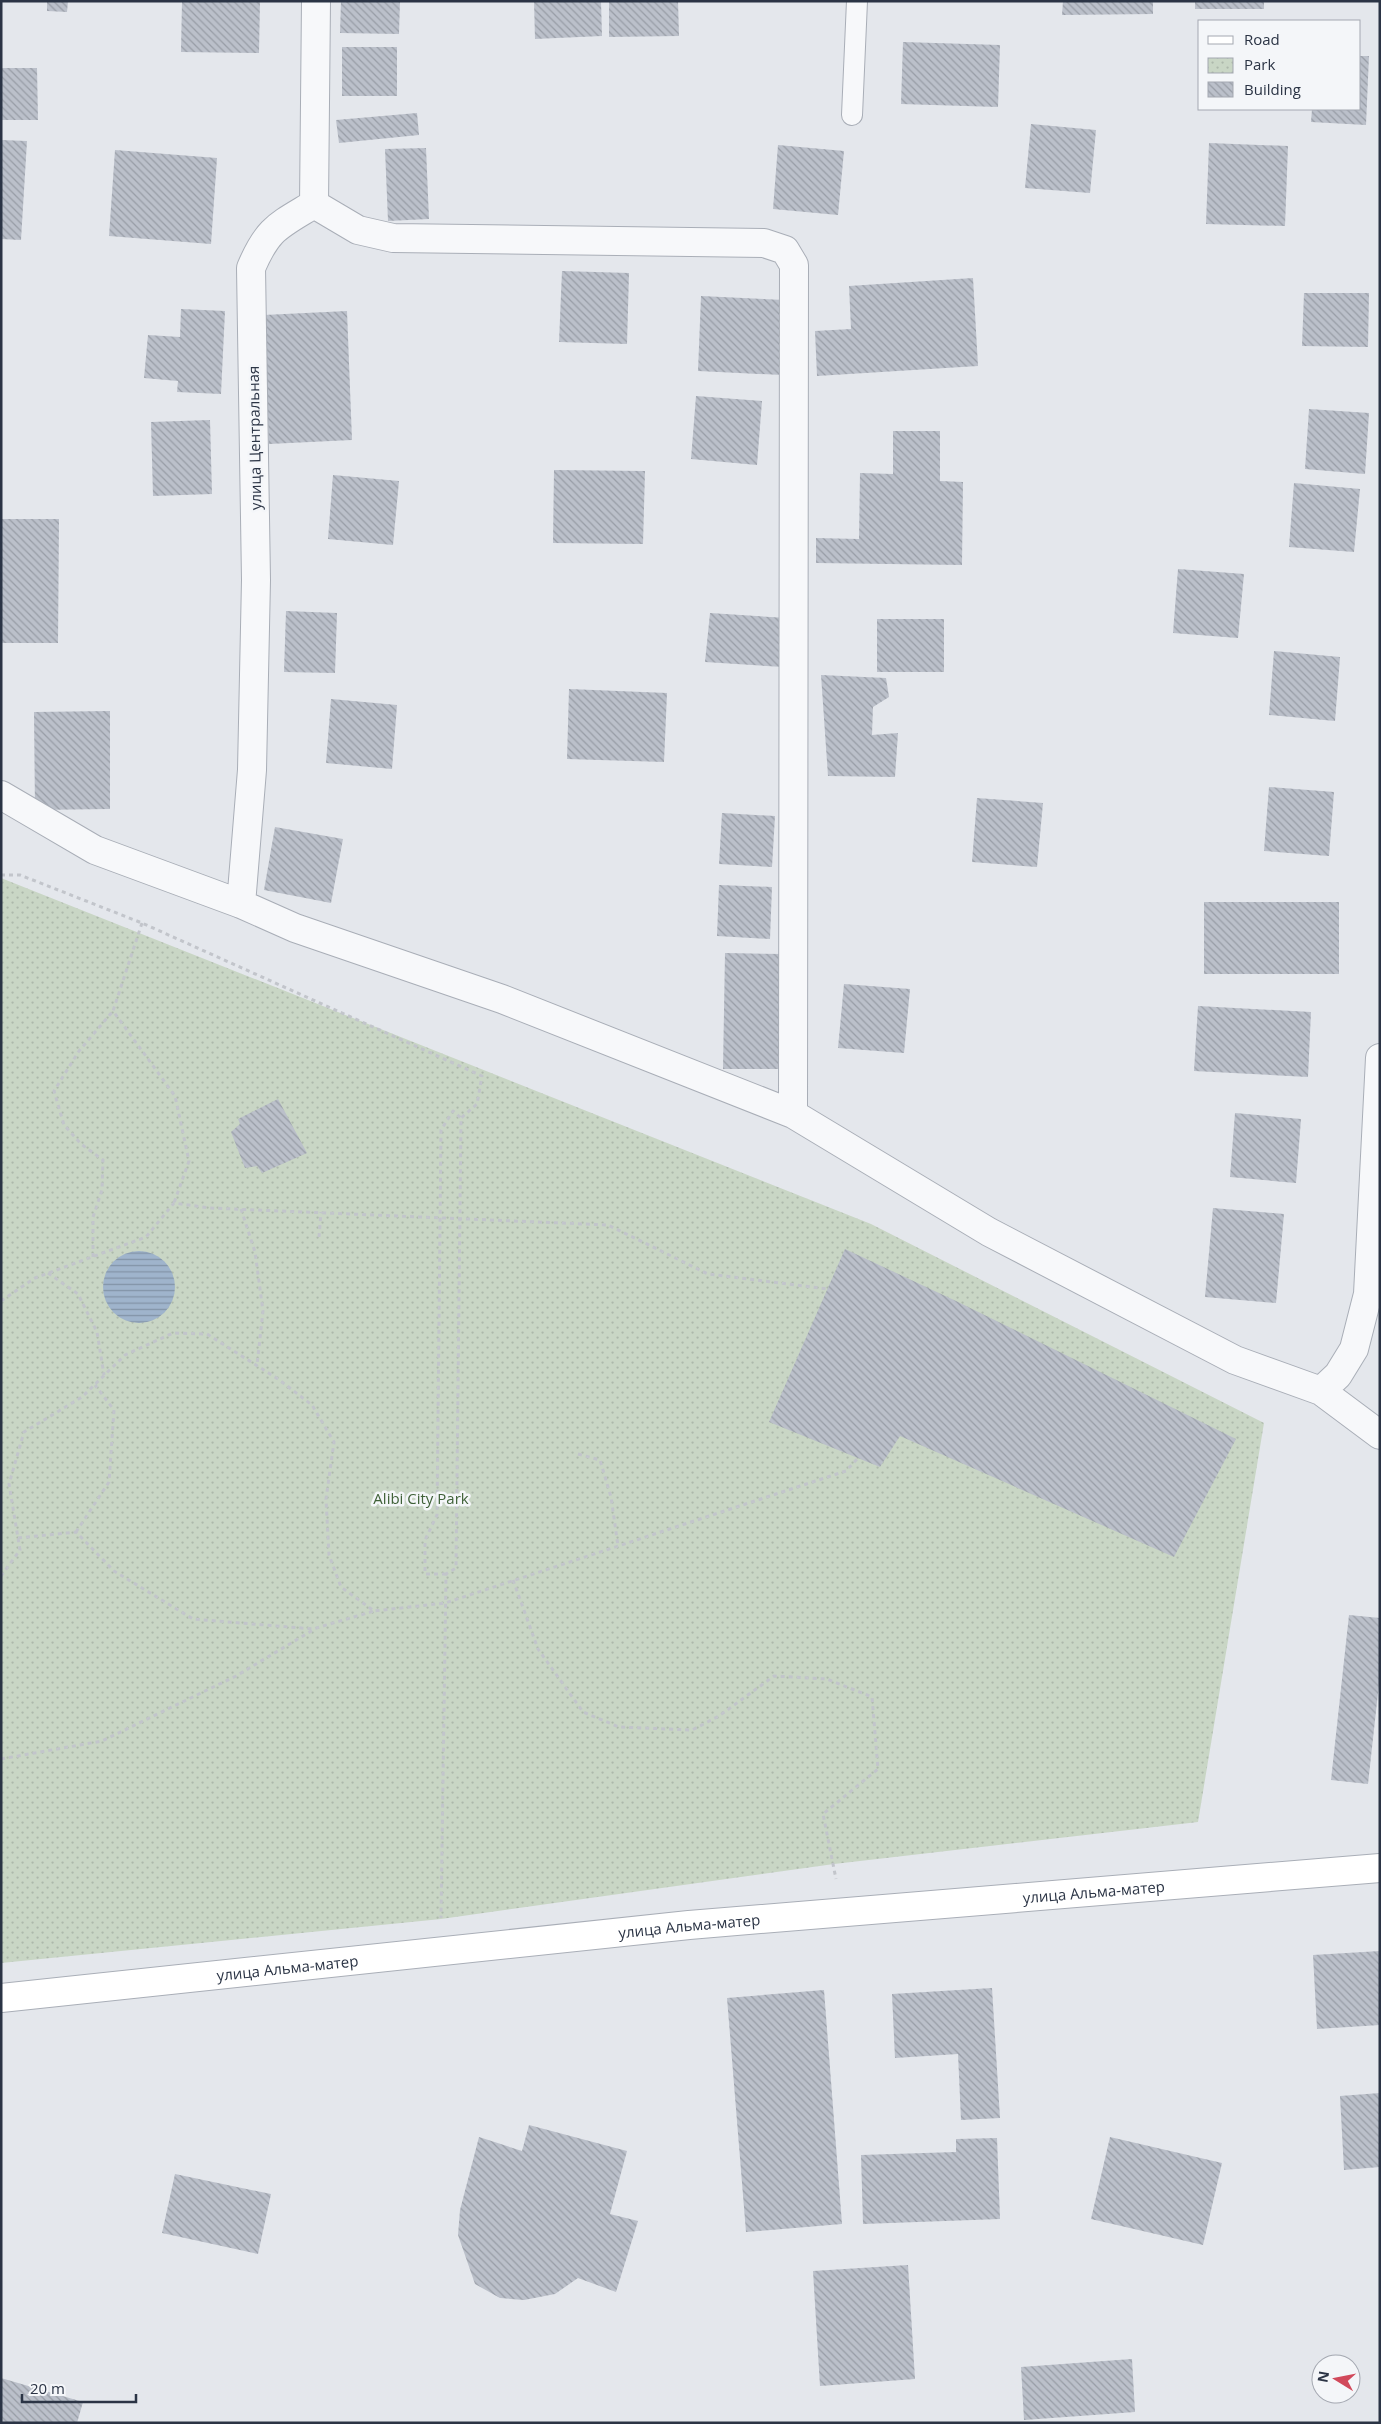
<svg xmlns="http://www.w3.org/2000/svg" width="1381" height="2424" font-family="'Open Sans',sans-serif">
	<defs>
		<pattern id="park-dots" width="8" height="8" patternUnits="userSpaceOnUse" patternTransform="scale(1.25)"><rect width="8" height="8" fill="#c9d6c5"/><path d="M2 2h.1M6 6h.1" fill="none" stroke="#adb8ab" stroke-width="1.8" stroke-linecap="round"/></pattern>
		<pattern id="water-rules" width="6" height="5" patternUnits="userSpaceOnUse" patternTransform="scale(1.25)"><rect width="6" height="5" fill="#9fb4cc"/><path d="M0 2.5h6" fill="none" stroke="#8293a7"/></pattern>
		<pattern id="building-back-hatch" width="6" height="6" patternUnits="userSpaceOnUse" patternTransform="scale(1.25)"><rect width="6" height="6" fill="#bbc0ca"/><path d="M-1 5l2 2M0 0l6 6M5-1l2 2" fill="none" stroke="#989da6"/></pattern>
	</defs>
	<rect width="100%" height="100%" fill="#e4e7ec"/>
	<path fill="url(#park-dots)" d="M1,878L871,1224L1264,1423L1198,1822L834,1864L441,1919L1,1963Z"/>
	<path fill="url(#water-rules)" d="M103 1287a36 36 0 1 1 72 0a36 36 0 1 1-72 0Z"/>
	<path fill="url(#building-back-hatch)" d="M47,1H68L67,12L47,11Z
		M182,1H260L259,53L181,52Z
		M341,1H400L399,34L340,33Z
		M534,1H601L602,36L535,39Z
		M609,1H678L679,36L609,37Z
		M1063,1H1153V14L1062,15Z
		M1195,1H1264V9H1195Z
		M903,42L1000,45L998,107L901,104Z
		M342,47H397V96H342Z
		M1360,56H1369L1366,125L1311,122L1312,109H1360Z
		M1,68H37L38,120H1Z
		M417,113L419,135L339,143L336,120Z
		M1031,124L1096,130L1090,193L1025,188Z
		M1,140L27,141L21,240L1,239Z
		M1209,143L1288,146L1285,226L1206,224Z
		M778,145L844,151L838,215L773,209Z
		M426,148L429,219L388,221L385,149Z
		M115,150L217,158L211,244L109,236Z
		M562,271L629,273L627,344L559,342Z
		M973,278L978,366L817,376L815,331L851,329L849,286Z
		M1304,293H1369L1368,347L1302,346Z
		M701,296L785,300L782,375L698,371Z
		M181,309L225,311L221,394L177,392L178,381L144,378L148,335L180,337Z
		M347,311L352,440L269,444L264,315Z
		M696,396L762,401L757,465L691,459Z
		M1309,409L1369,413L1365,474L1305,469Z
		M210,420L212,494L153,496L151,422Z
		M893,431H940V481L963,482L962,565L816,563V538L859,539L860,473L893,474Z
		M554,470L645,471L643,544L553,543Z
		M333,475L399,481L393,545L328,539Z
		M1294,483L1360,489L1354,552L1289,547Z
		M1,519H59L58,643H1Z
		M1178,569L1244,574L1238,638L1173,633Z
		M286,611L337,613L335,673L284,672Z
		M710,613L787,618L783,667L705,662Z
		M877,619H944V672H877Z
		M1274,651L1340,657L1335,721L1269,715Z
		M821,675L886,678L889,697L873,707L872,735L898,733L895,777L828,776Z
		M569,689L667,693L664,762L567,759Z
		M331,699L397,705L392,769L326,763Z
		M110,711V809L35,810L34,712Z
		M1269,787L1334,792L1329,856L1264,851Z
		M977,798L1043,803L1037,867L972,862Z
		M722,813L775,816L772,867L719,864Z
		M275,827L343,839L331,903L264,890Z
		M719,885L772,887L770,939L717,936Z
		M1204,902H1339V974H1204Z
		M725,953L784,954L783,1069H723Z
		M844,984L910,989L904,1053L838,1048Z
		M1198,1006L1311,1012L1308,1077L1194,1071Z
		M278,1099L307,1153L262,1173L257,1166L245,1168L231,1132L240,1124L238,1119Z
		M1235,1113L1301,1119L1296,1183L1230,1177Z
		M1213,1208L1284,1214L1276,1303L1205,1297Z
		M845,1249L956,1301L1236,1439L1174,1557L900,1436L880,1467L769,1422Z
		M1349,1615L1380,1618V1675L1368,1784L1331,1780Z
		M1380,1951V2025L1317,2029L1313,1955Z
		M992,1988L1000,2118L961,2120L958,2054L895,2058L892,1994Z
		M824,1990L842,2224L746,2232L727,1998Z
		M1380,2093V2167L1344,2170L1340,2096Z
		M529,2125L627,2151L610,2214L638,2221L616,2292L578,2278L555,2294L524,2300L500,2298L475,2284L458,2235L460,2210L479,2137L522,2151Z
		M1110,2137L1222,2163L1203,2245L1091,2219Z
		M997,2138L1000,2219L863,2224L861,2155L956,2152V2139Z
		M175,2174L271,2194L258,2254L162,2233Z
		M908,2265L915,2379L820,2386L813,2271Z
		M1132,2359L1135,2412L1024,2420L1021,2367Z
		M1,2378L83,2402L77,2423H1Z"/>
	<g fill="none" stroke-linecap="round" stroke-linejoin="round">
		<g stroke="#a9aeb7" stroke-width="22">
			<path id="lane" d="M852,115L857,1"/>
		</g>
		<g stroke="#a9aeb7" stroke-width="30">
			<path id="street" d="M314,204L358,230L393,238L764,243L785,250L794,265L793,1114
				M1,795L95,850L241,904L295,928L502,999L793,1114L989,1232L1235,1360L1321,1391L1380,1435
				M241,904L252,770L256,580L251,268C268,228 278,226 314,204L316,1
				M1321,1391L1338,1375L1354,1349L1368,1294L1380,1058"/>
		</g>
		<g stroke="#a9aeb7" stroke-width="30">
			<g id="secondary">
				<path id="s1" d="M1,1998L689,1925L1380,1868"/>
			</g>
		</g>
		<path stroke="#c2c5cb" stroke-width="3" stroke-dasharray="4 4" stroke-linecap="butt" d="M1,875H20L142,923L482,1076L477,1104L461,1118L456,1568L446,1574L441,1918
			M142,923L113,1011L175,1096L189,1161L174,1203
			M241,1209L255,1252L263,1311L257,1365
			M319,1237L321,1212
			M93,1257V1217L102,1190L103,1160L81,1144L64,1125L54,1091L79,1051L113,1011
			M48,1273L78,1294L97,1332L104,1375
			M1,1301L35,1278L146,1237L174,1203L210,1208L608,1225L708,1274L828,1289
			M578,1454L600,1460L611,1497L618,1546
			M76,1532L109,1482L114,1410L95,1385
			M18,1538L76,1532L114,1571L193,1619L313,1629L374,1611
			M446,1574H425V1540L437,1515L441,1130L453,1111L461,1118
			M1,1576L20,1550L9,1484L24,1432L82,1397L125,1355L173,1333L207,1334L278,1379L312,1405L334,1442L326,1499L329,1555L341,1587L374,1611L445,1603L846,1471L858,1458
			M513,1580L538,1649L583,1712L619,1727L692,1730L719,1716L774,1676L827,1679L872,1697L878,1769L823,1814L836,1879
			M1,1759L102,1741L236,1676L313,1630"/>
		<use href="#lane" stroke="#f7f8fa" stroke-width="20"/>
		<use href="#street" stroke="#f7f8fa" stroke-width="28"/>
		<use href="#secondary" stroke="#fff" stroke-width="28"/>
	</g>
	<g text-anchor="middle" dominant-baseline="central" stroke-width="5" stroke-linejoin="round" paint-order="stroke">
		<g font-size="15" fill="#2b3445" stroke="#f4f6f9">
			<text transform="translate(254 438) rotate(-91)">улица Центральная</text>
			<text stroke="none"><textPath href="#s1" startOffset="1098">улица Альма-матер</textPath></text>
			<text stroke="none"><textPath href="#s1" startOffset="692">улица Альма-матер</textPath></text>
			<text stroke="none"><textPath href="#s1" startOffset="288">улица Альма-матер</textPath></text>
		</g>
		<g font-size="15" fill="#3f6138" stroke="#f4f6f9">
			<text x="421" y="1498">Alibi City Park</text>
		</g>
	</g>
	<rect width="1381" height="2424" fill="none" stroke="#2b3445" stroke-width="5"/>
	<rect x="1198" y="20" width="162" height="90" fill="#f4f6f9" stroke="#a4a8b1"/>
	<rect x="1208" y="36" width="25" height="8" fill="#ffffff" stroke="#a4a8b1"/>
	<text x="1244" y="45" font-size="15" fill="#2b3445">Road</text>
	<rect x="1208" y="58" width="25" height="15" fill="url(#park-dots)" stroke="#a4a8b1"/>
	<text x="1244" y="70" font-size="15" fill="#2b3445">Park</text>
	<rect x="1208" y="82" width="25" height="15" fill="url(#building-back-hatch)" stroke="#a4a8b1"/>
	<text x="1244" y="95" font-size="15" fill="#2b3445">Building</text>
	<g transform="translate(1336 2379) rotate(280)"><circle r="24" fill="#f4f6f9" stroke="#a4a8b1"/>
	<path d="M0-4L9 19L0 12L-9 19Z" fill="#d1495b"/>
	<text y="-8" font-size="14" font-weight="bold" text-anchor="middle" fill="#2b3445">N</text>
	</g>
	<path d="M22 2394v8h114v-8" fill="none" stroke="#2b3445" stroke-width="2.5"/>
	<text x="30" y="2394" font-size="15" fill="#2b3445" stroke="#f4f6f9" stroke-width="4" paint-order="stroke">20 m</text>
</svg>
